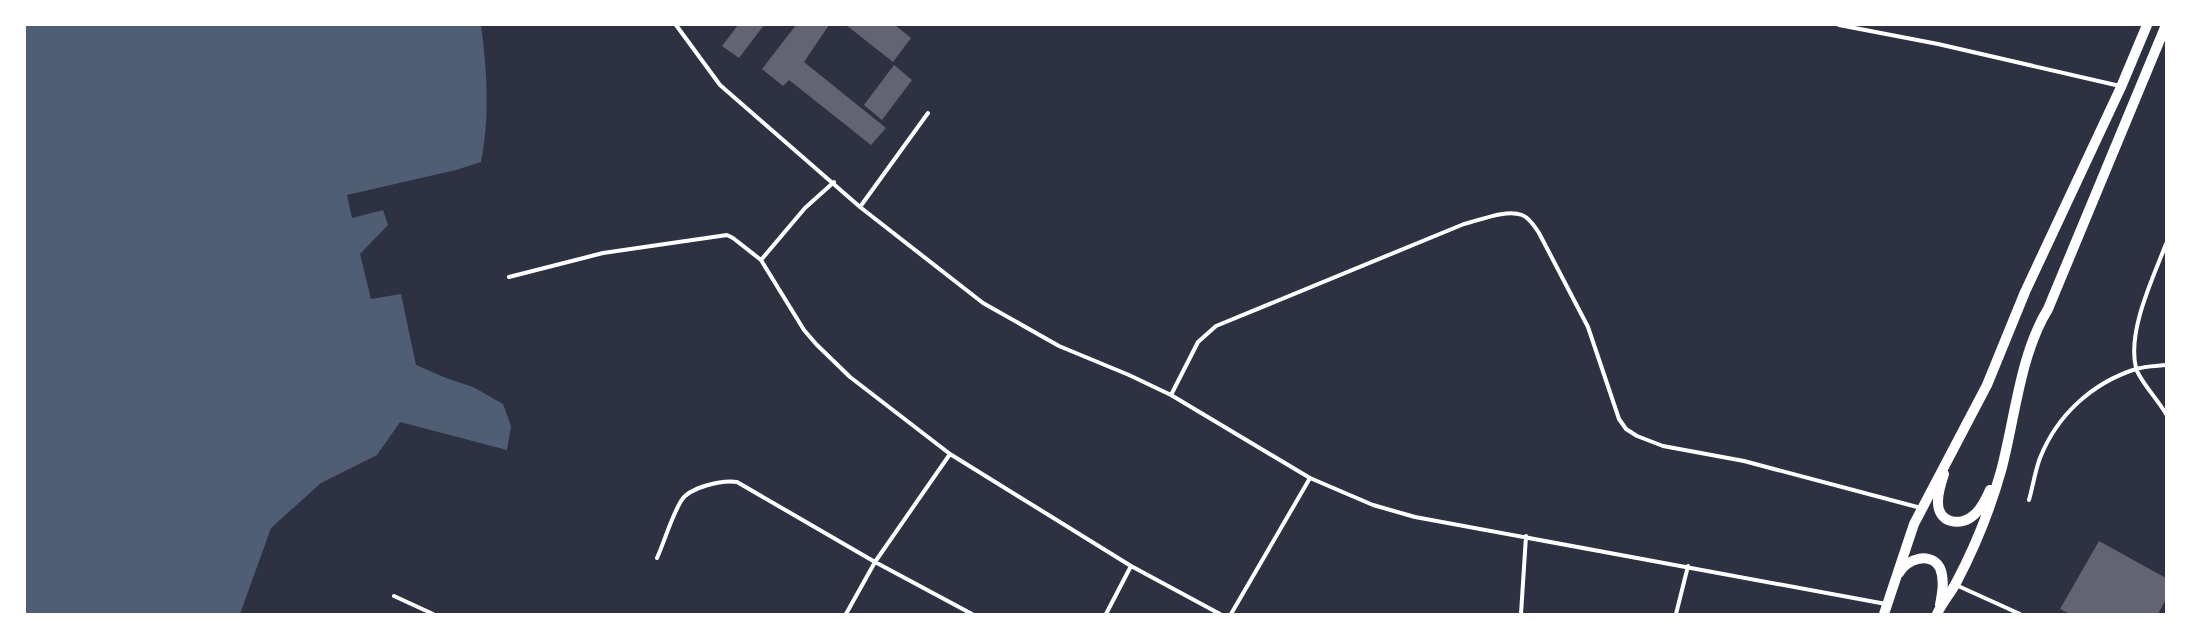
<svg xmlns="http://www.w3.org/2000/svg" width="2191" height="639" font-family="Arial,sans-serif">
	<rect width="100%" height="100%" fill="#2d3142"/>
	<path fill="#4f5d75" d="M25,25H481C487,70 490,117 481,162L456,170L347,195L352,218L383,210L388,225L360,254L371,299L401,294L416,365L446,378L473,387L503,404L511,426L507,450L400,422L377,455L321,483L271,528L240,614H25Z"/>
	<path fill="#626471" d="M738,25H764L739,58L722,46Z
		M796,25H829L804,62L886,128L871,145L789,80L783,86L762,69Z
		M846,25H895L911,38L893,62Z
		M894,65L912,80L882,120L864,105Z
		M2099,541L2166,578V599L2158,614H2070L2060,609Z"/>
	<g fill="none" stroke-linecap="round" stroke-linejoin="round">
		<path stroke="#fff" stroke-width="4" d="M676,25L720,85L860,207L983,303L1059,346L1129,375L1171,395L1310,478L1373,505L1415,517L1886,604
			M1839,25L1938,44L2120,86
			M834,182L805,208L761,260L804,330L816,344L850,377L950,454L1131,566L1220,614
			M860,207L928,113
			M2166,244C2153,278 2127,331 2136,368C2139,380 2159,401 2166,414
			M509,277L603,253L727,235L733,238L761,260
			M1171,395L1198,342L1216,326L1464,224C1481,220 1506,209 1522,215C1530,218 1535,227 1539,233L1588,327L1619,419L1626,429L1637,436L1663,446L1744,461L1921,508
			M2029,500C2033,486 2035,471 2040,458C2057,415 2092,383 2136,369C2145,366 2156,366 2166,365
			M657,558C665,540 671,518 681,501C689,487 722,480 737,482L875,562L972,614
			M1956,585L2020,614
			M394,596L433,614
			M846,614L875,562L950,454
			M1106,614L1131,566
			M1231,614L1310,478
			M1521,614L1526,536
			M1676,614L1688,566"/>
		<path stroke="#fff" stroke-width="10" d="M1944,474C1941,483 1938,492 1938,501C1937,523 1961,528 1975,514C1982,508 1986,499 1990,490
			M1899,573C1906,559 1931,551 1940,568C1945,580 1942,594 1940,605
			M1884,614L1914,524L1987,385L2025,292L2121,87L2147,25
			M1937,614C1942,603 1950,594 1956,583C1975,547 1990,510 2001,471C2015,419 2020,354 2048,309L2166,25"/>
	</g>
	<rect width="2191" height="639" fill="none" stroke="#ffffff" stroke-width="52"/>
</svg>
